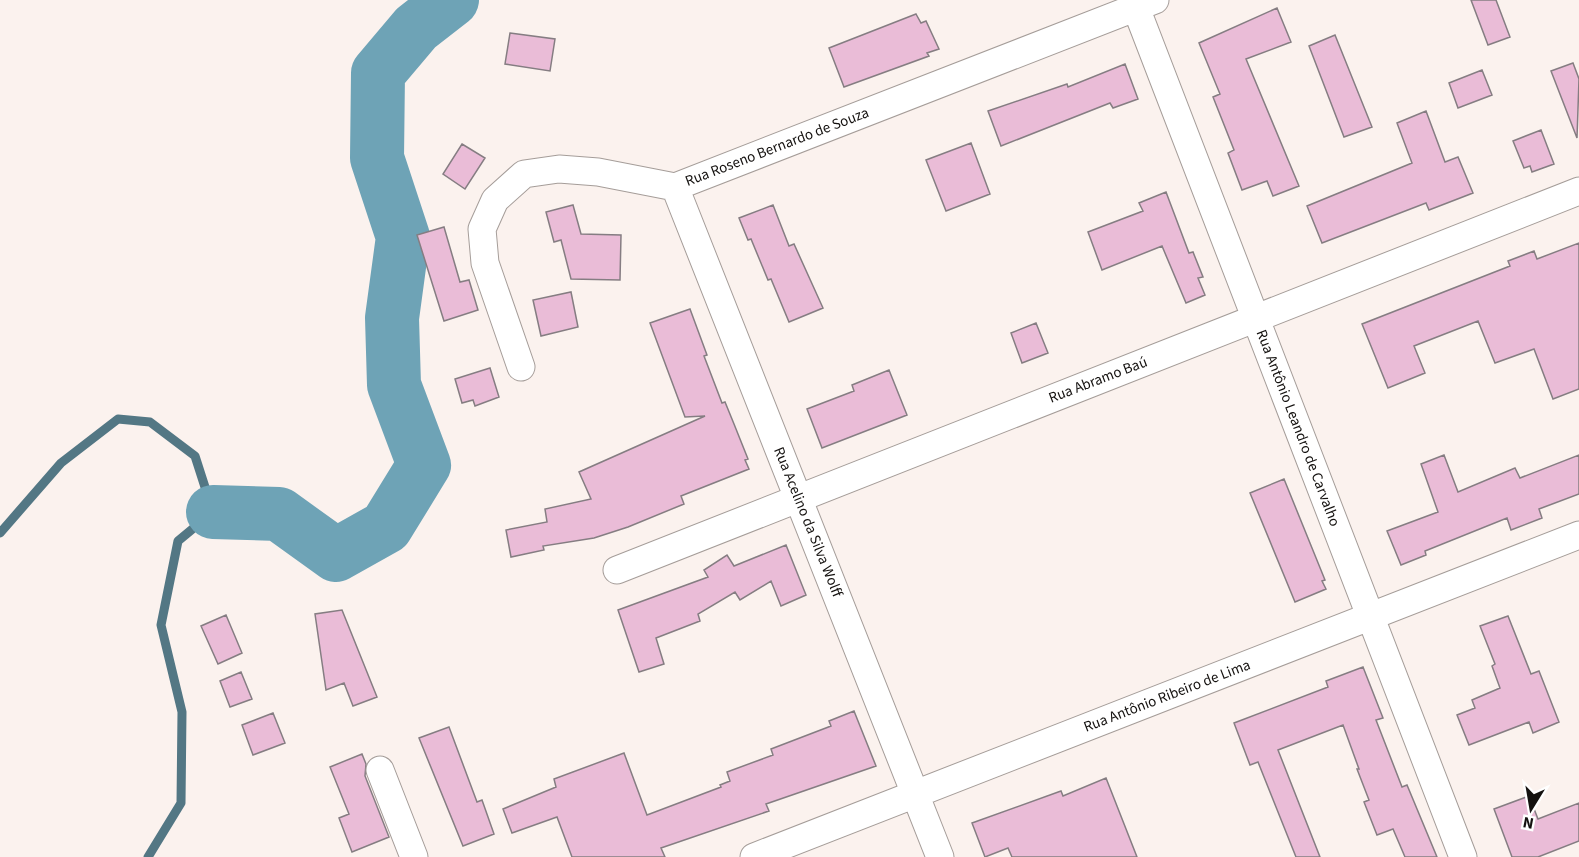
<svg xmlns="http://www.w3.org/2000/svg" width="1579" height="857" font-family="'Source Sans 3',sans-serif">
	<rect width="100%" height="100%" fill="#fbf2ee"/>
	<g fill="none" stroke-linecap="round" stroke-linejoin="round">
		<path stroke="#537784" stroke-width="9" d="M0,533L61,463L118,419L150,422L195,456L213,512L178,541L161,625L182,712L181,803L148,857"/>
		<path stroke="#6ea3b6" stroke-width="54" d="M213,512L279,514L336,555L386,527L424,465L394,385L392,318L403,237L377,158L378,73L416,28L452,0"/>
	</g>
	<path fill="#eabcd7" stroke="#857d82" stroke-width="1.5" d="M1471,0H1496L1510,37L1488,45Z
		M1277,8L1291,42L1246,59L1299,186L1273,196L1267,181L1242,190L1228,153L1234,150L1213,97L1220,94L1199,43Z
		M916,14L921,23L926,21L939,49L927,53L929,56L844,87L829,48Z
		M510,33L555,39L550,71L505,64Z
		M1335,35L1372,127L1344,137L1309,46Z
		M1573,63L1579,79L1577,138L1551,71Z
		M1125,64L1138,99L1113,108L1110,103L1001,146L988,111L1067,84L1068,87Z
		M1482,70L1492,95L1458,108L1449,83Z
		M1426,111L1445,162L1458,157L1473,193L1429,210L1426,203L1322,243L1307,206L1412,163L1397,123Z
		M1541,130L1554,164L1532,172L1530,166L1524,168L1513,141Z
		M971,143L990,194L946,211L926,160Z
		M462,144L485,158L465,189L443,174Z
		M1166,192L1189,253L1193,252L1203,277L1198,278L1205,295L1186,303L1162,246L1102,270L1088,232L1143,211L1139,203Z
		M573,205L581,234L621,235L620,280L571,279L561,240L554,242L546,212Z
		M773,205L789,246L794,244L823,308L789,322L771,279L768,280L751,239L748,240L739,218Z
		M444,227L460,282L469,280L478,310L444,321L417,235Z
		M1579,243V389L1553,399L1534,349L1495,363L1478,321L1414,346L1425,373L1388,388L1362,324L1510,266L1508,261L1534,251L1537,259Z
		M571,292L578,327L541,336L533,300Z
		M690,309L707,355L704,356L722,403L725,402L734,424L748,459L745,460L749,469L681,496L684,504L628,527L594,538L543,546L544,550L511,557L506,530L547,522L545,509L591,499L579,472L705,416L685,417L650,323Z
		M1036,323L1048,353L1022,363L1011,333Z
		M490,368L499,397L475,406L473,400L462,403L455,379Z
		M889,370L907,415L822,448L807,409L854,391L852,385Z
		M1444,455L1458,492L1515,468L1520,478L1579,455V494L1539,509L1542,518L1511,530L1507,518L1425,551L1426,555L1401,565L1387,531L1438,512L1421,464Z
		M1284,479L1325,580L1322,581L1326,589L1295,602L1250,493Z
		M786,545L806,595L781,606L771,581L740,600L735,592L698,614L700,621L656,638L664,664L639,672L618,610L708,577L704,570L727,555L734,566Z
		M342,610L377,697L353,706L344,683L326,690L315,614Z
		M226,615L242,653L218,664L201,626Z
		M1508,616L1531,674L1539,671L1559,722L1533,733L1529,722L1469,745L1457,715L1475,708L1472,700L1500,688L1492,666L1495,664L1480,626Z
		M1363,667L1383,718L1376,720L1402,787L1407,785L1437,857H1405L1393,829L1377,835L1364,802L1369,800L1357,769H1359L1343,725L1278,750L1320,857H1296L1258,762L1250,765L1234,723L1328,687L1326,681Z
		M241,672L252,699L230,707L220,681Z
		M854,711L876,766L766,804L769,811L661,848L665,857H572L557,817L512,833L503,809L556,787L554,779L624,753L647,815L721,787L720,785L730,781L727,772L773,755L771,749L831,726L829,721Z
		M273,713L285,743L253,755L242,725Z
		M449,727L477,802L482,800L494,834L463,846L419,738Z
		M362,754L366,764L365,776L389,837L352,852L339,818L349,814L330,767Z
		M1106,778L1137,857H1012L1008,848L985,857L972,823L1061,791L1063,796Z
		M1529,796L1538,819L1579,803V841L1538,857H1512L1494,809Z"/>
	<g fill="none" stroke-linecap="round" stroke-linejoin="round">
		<g stroke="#a59d99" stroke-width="29">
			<path id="street" d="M1133,0L1463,857
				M675,187L940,857
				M521,367L485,263L482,229L495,200L524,174L559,169L598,172L675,187L1155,0
				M617,570L1579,191
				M380,770L414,857
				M754,857L1579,535"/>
		</g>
		<use href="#street" stroke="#fff" stroke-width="27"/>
	</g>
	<g text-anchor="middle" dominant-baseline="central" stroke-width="4.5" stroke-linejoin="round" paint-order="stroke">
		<g font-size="15" fill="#14110f" stroke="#fff">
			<text transform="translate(777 147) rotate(-21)">Rua Roseno Bernardo de Souza</text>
			<text transform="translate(1098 380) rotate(-21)">Rua Abramo Baú</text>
			<text transform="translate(1298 428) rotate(69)">Rua Antônio Leandro de Carvalho</text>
			<text transform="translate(808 522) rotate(68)">Rua Acelino da Silva Wolff</text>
			<text transform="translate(1167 696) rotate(-21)">Rua Antônio Ribeiro de Lima</text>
		</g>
	</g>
	<g transform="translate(1531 809) rotate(191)" stroke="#ffffff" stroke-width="4.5" paint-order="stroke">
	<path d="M0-4.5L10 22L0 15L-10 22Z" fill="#14110f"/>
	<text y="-9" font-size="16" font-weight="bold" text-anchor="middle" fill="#14110f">N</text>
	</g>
</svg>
